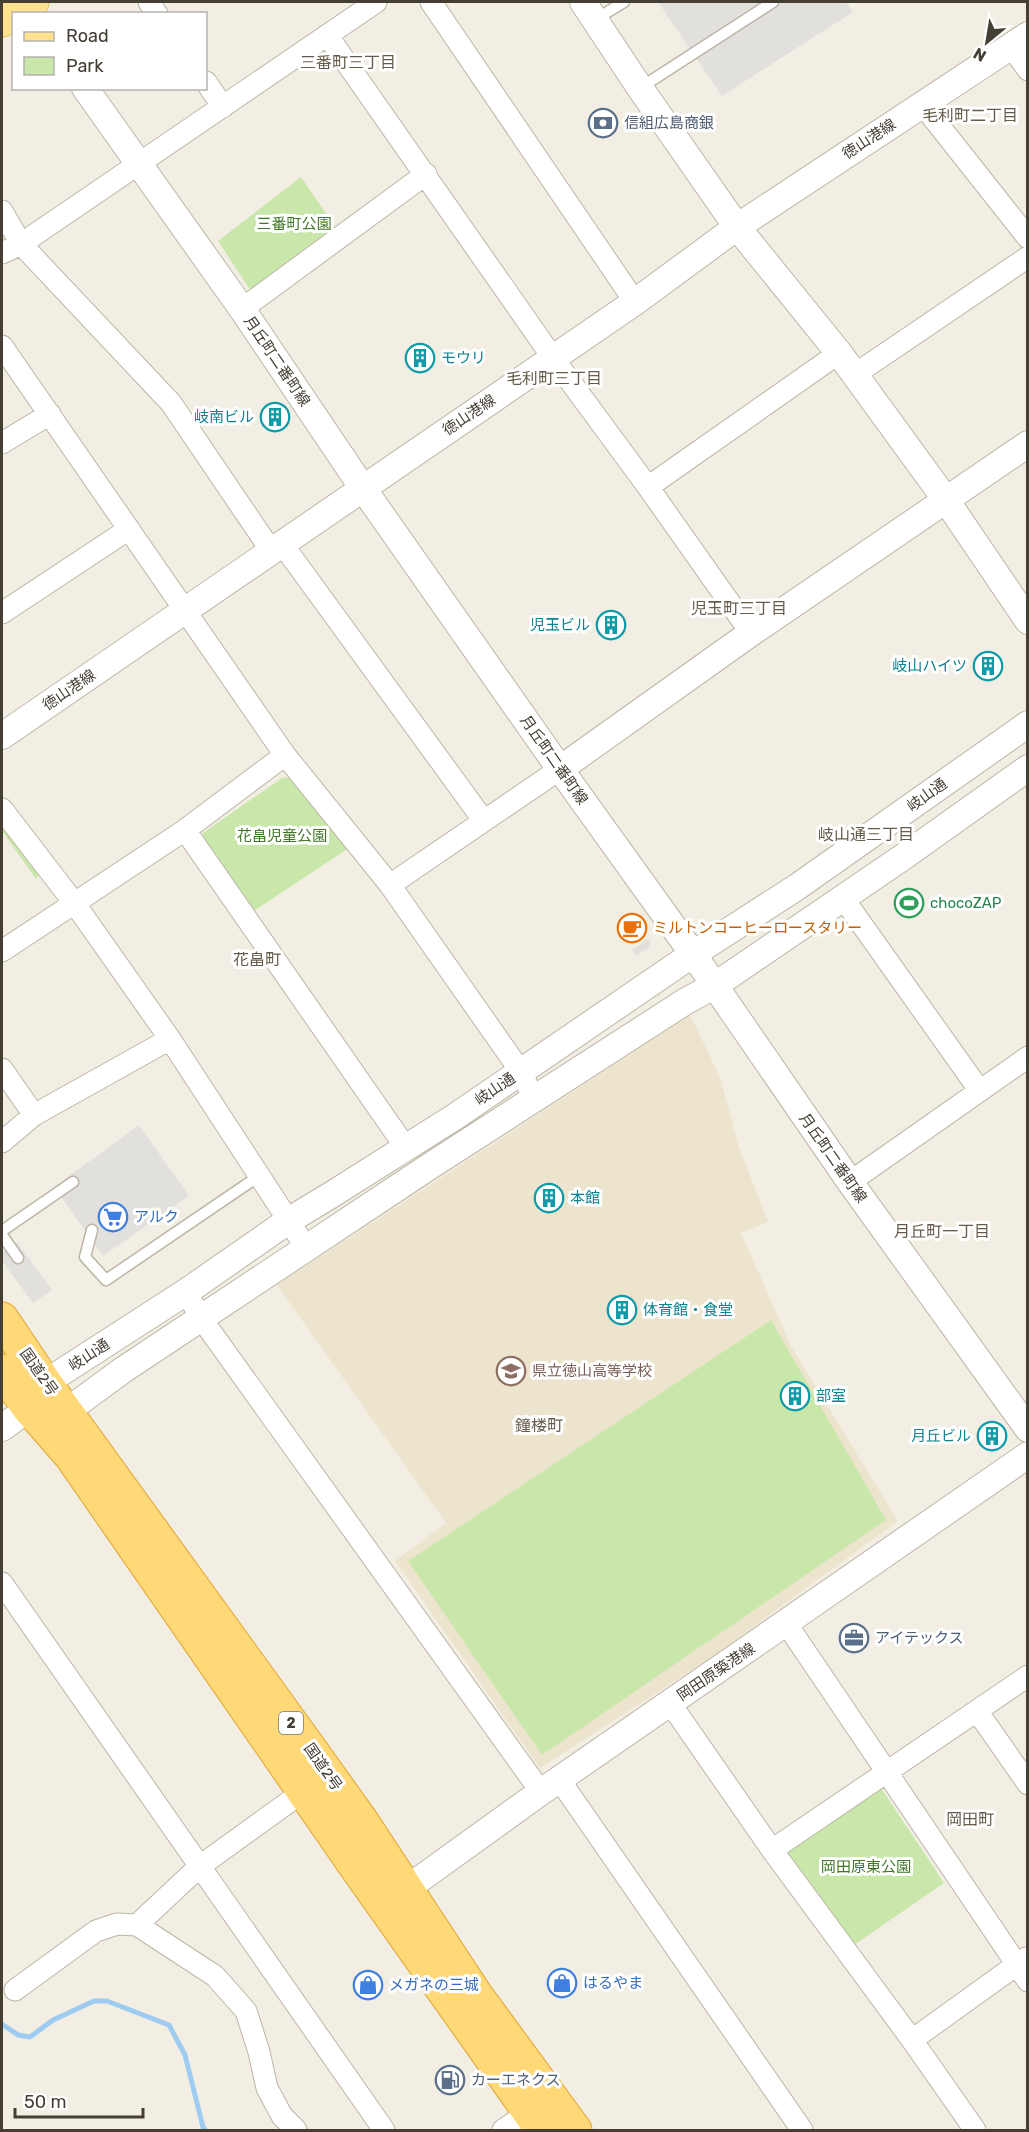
<svg xmlns="http://www.w3.org/2000/svg" width="1029" height="2132" font-family="Rubik,'Noto Sans JP',sans-serif">
	<rect width="100%" height="100%" fill="#f2eee3"/>
	<path fill="#ece4cd" d="M690,1015L720,1077L739,1147L768,1222L741,1233L792,1348L898,1521L712,1657L540,1768L395,1561L446,1523L277,1285Z"/>
	<path fill="#cae7ab" d="M301,177L338,231L254,290L249,288L218,241Z
		M294,777L349,848L252,912L202,838L203,833L282,778Z
		M2,817L40,872L36,879L2,831Z
		M771,1320L886,1520L542,1755L408,1561Z
		M881,1788L944,1883L854,1945L785,1852Z"/>
	<path fill="#e2e0dc" d="M658,2H846L853,12L722,96Z
		M649,938L651,946L636,956L632,950Z
		M139,1125L189,1196L103,1256L54,1187Z
		M17,1242L52,1290L33,1303L2,1261V1252Z"/>
	<g fill="none" stroke-linecap="round" stroke-linejoin="round">
		<path stroke="#9eccf1" stroke-width="5" d="M2,2024L18,2035L30,2037L53,2020L94,2001H107L169,2025L185,2055L203,2127L205,2130"/>
		<g stroke="#bdb6a6" stroke-width="13">
			<path id="service" d="M596,19L624,2
				M640,88L773,2
				M92,1230L85,1257L106,1280L259,1176
				M2,1231L73,1182
				M2,1235L18,1258"/>
		</g>
		<g stroke="#bdb6a6" stroke-width="23">
			<path id="minor" d="M149,2L157,14
				M431,2L635,302
				M327,35L553,358L648,487L751,633
				M1011,46L1028,70
				M206,82L223,107
				M922,104L1028,238
				M2,211L21,244L171,403L272,552
				M2,253L21,244L376,2
				M242,309L426,174
				M2,346L285,755L390,885L521,1072L534,1099
				M854,375L1028,257
				M2,443L50,414
				M648,487L839,353
				M283,545L484,821
				M2,613L129,529
				M2,809L75,904L170,1039L307,1249
				M185,830L406,1148
				M390,885L560,769
				M843,898L980,1091
				M2,951L185,830L285,755
				M2,1069L34,1115
				M2,1142L34,1115L170,1039
				M850,1182L1028,1057
				M186,1292L201,1318L541,1792
				M2,1583L384,2130
				M786,1623L1028,1981
				M670,1703L772,1850L912,2040L975,2130
				M977,1711L1028,1784
				M559,1779L802,2130
				M772,1850L1028,1676
				M137,1925L200,1866L304,1791
				M15,1990L96,1931L117,1924L137,1925L215,1976L246,2011L259,2052L267,2088L282,2116L296,2130
				M912,2040L1026,1958
				M503,2130L529,2112"/>
		</g>
		<g stroke="#bdb6a6" stroke-width="28">
			<path id="tertiary" d="M583,2L640,88L737,227L839,353L946,500L1028,621
				M85,88L242,309L362,487L560,769L693,954L850,1182L1028,1429
				M2,736L635,302L737,227L1028,35
				M560,769L751,633L1028,444
				M48,1409L67,1411L123,1370L427,1168L686,1001L714,986L903,857L1028,768
				M2,1428L29,1408L45,1383L186,1292L288,1221L331,1195L456,1116L693,954L797,887L1028,724
				M405,1890L541,1792L1028,1455"/>
		</g>
		<g stroke="#e5c05f" stroke-width="35">
			<path id="primary" d="M2,20L32,2"/>
		</g>
		<g stroke="#dfa430" stroke-width="35">
			<path id="trunk" d="M2,1319L45,1383L308,1746L363,1823L476,1995L575,2130
				M2,1371L29,1408L71,1456L356,1867L542,2130"/>
		</g>
		<use href="#service" stroke="#fff" stroke-width="10"/>
		<use href="#minor" stroke="#fff" stroke-width="21"/>
		<use href="#tertiary" stroke="#fff" stroke-width="26"/>
		<use href="#primary" stroke="#ffe28f" stroke-width="33"/>
		<use href="#trunk" stroke="#ffd878" stroke-width="33"/>
	</g>
	<defs>
		<g id="bank-ring" transform="scale(1.5)"><circle r="9.5" fill="#fff" stroke="#5c6f8a" stroke-width="1.5"/><path d="M-6-4H6V4H-6ZM0-2.3a2.3 2.3 0 1 0 0 4.6a2.3 2.3 0 1 0 0-4.6Z" fill="#5c6f8a"/></g>
		<g id="building-ring" transform="scale(1.5)"><circle r="9.5" fill="#fff" stroke="#0f9aa8" stroke-width="1.5"/><path d="M-4-6H4V6H1V3H-1V6H-4ZM-2.5-4.3h1.7v1.8h-1.7ZM.8-4.3h1.7v1.8H.8ZM-2.5-1h1.7V.8h-1.7ZM.8-1h1.7V.8H.8Z" fill="#0f9aa8"/></g>
		<g id="stadium-ring" transform="scale(1.5)"><circle r="9.5" fill="#fff" stroke="#2e9e5b" stroke-width="1.5"/><path d="M0-5a6.5 5 0 1 0 0 10a6.5 5 0 1 0 0-10ZM-3.5-1.8h7v3.6h-7Z" fill="#2e9e5b"/></g>
		<g id="cafe-ring" transform="scale(1.5)"><circle r="9.5" fill="#fff" stroke="#e8710a" stroke-width="1.5"/><path d="M-5.5-4.5H6V0H3Q3 3.5 0 3.5H-2.5Q-5.5 3.5-5.5 0ZM3-3.2v2h1.7v-2ZM-6 4.5H4V6H-6Z" fill="#e8710a"/></g>
		<g id="supermarket-ring" transform="scale(1.5)"><circle r="9.5" fill="#fff" stroke="#3f7fe0" stroke-width="1.5"/><path d="M-6-5.5h2.5l.6 2H6L4.5 2H-2.5L-4.4-4H-6ZM-1.5 3.2a1.3 1.3 0 1 0 .1 0ZM3 3.2a1.3 1.3 0 1 0 .1 0Z" fill="#3f7fe0"/></g>
		<g id="school-ring" transform="scale(1.5)"><circle r="9.5" fill="#fff" stroke="#8d6e63" stroke-width="1.5"/><path d="M0-5L7-2L0 1L-7-2ZM-4 1L0 2.5L4 1V4Q0 6-4 4Z" fill="#8d6e63"/></g>
		<g id="office-ring" transform="scale(1.5)"><circle r="9.5" fill="#fff" stroke="#5c6f8a" stroke-width="1.5"/><path d="M-6-3h4V-5.5h4V-3h4V5H-6ZM-1-4.5V-3h2v-1.5ZM-6 0V1H6V0Z" fill="#5c6f8a"/></g>
		<g id="shop-ring" transform="scale(1.5)"><circle r="9.5" fill="#fff" stroke="#3f7fe0" stroke-width="1.5"/><path d="M-5-2.5h2.3a2.7 3.5 0 0 1 5.4 0H5L5.5 6h-11ZM-1.5-2.5h3a1.5 2.3 0 0 0-3 0Z" fill="#3f7fe0"/></g>
		<g id="fuel-ring" transform="scale(1.5)"><circle r="9.5" fill="#fff" stroke="#5c6f8a" stroke-width="1.5"/><path d="M-5.5-6h7V0h2V4h1.3V-2.5L3-4.5l.8-.8L6-3V5H2.5V1h-1V6h-7ZM-4.2-4.7v3.2H.2V-4.7Z" fill="#5c6f8a"/></g>
	</defs>
	<g fill-rule="evenodd">
		<use href="#bank-ring" x="603" y="123"/>
		<use href="#building-ring" x="420" y="358"/>
		<use href="#building-ring" x="275" y="417"/>
		<use href="#building-ring" x="611" y="625"/>
		<use href="#building-ring" x="988" y="666"/>
		<use href="#stadium-ring" x="909" y="903"/>
		<use href="#cafe-ring" x="632" y="928"/>
		<use href="#building-ring" x="549" y="1198"/>
		<use href="#supermarket-ring" x="113" y="1217"/>
		<use href="#building-ring" x="622" y="1310"/>
		<use href="#school-ring" x="511" y="1371"/>
		<use href="#building-ring" x="795" y="1396"/>
		<use href="#building-ring" x="992" y="1436"/>
		<use href="#office-ring" x="854" y="1638"/>
		<use href="#shop-ring" x="562" y="1983"/>
		<use href="#shop-ring" x="368" y="1985"/>
		<use href="#fuel-ring" x="450" y="2080"/>
	</g>
	<g text-anchor="middle" dominant-baseline="central" stroke-width="6" stroke-linejoin="round" paint-order="stroke">
		<rect fill="#fff" stroke="#7c7870" stroke-width="1.5" x="279" y="1712" width="24" height="22" rx="4.5"/>
		<g font-size="14" font-weight="bold" fill="#443e33">
			<text x="291" y="1723">2</text>
		</g>
		<g font-size="15" fill="#4e5e75" stroke="#fff" text-anchor="start">
			<text x="624" y="123">信組広島商銀</text>
			<text x="875" y="1638">アイテックス</text>
			<text x="471" y="2080">カーエネクス</text>
		</g>
		<g font-size="15" fill="#443e33" stroke="#fff">
			<text transform="translate(869 139) rotate(-33)">徳山港線</text>
			<text transform="translate(277 361) rotate(56)">月丘町二番町線</text>
			<text transform="translate(469 415) rotate(-34)">徳山港線</text>
			<text transform="translate(69 690) rotate(-34)">徳山港線</text>
			<text transform="translate(554 760) rotate(55)">月丘町二番町線</text>
			<text transform="translate(927 795) rotate(-36)">岐山通</text>
			<text transform="translate(495 1089) rotate(-34)">岐山通</text>
			<text transform="translate(833 1158) rotate(55)">月丘町二番町線</text>
			<text transform="translate(89 1355) rotate(-33)">岐山通</text>
			<text transform="translate(39 1372) rotate(55)">国道2号</text>
			<text transform="translate(716 1672) rotate(-34)">岡田原築港線</text>
			<text transform="translate(323 1767) rotate(55)">国道2号</text>
		</g>
		<g font-size="15" fill="#427627" stroke="#fff">
			<text x="294" y="224">三番町公園</text>
			<text x="282" y="836">花畠児童公園</text>
			<text x="866" y="1867">岡田原東公園</text>
		</g>
		<g font-size="15" fill="#0d838f" stroke="#fff" text-anchor="start">
			<text x="441" y="358">モウリ</text>
			<text x="254" y="417" text-anchor="end">岐南ビル</text>
			<text x="590" y="625" text-anchor="end">児玉ビル</text>
			<text x="967" y="666" text-anchor="end">岐山ハイツ</text>
			<text x="570" y="1198">本館</text>
			<text x="643" y="1310">体育館・食堂</text>
			<text x="816" y="1396">部室</text>
			<text x="971" y="1436" text-anchor="end">月丘ビル</text>
		</g>
		<g font-size="15" fill="#27864d" stroke="#fff" text-anchor="start">
			<text x="930" y="903">chocoZAP</text>
		</g>
		<g font-size="15" fill="#c56008" stroke="#fff" text-anchor="start">
			<text x="653" y="928">ミルトンコーヒーロースタリー</text>
		</g>
		<g font-size="15" fill="#366cbe" stroke="#fff" text-anchor="start">
			<text x="134" y="1217">アルク</text>
			<text x="583" y="1983">はるやま</text>
			<text x="389" y="1985">メガネの三城</text>
		</g>
		<g font-size="15" fill="#785e54" stroke="#fff" text-anchor="start">
			<text x="532" y="1371">県立徳山高等学校</text>
		</g>
		<g font-size="16" fill="#675c4b" stroke="#fff">
			<text x="348" y="62">三番町三丁目</text>
			<text x="970" y="115">毛利町二丁目</text>
			<text x="554" y="378">毛利町三丁目</text>
			<text x="739" y="608">児玉町三丁目</text>
			<text x="866" y="834">岐山通三丁目</text>
			<text x="257" y="959">花畠町</text>
			<text x="942" y="1231">月丘町一丁目</text>
			<text x="539" y="1425">鐘楼町</text>
			<text x="970" y="1819">岡田町</text>
		</g>
	</g>
	<rect width="1029" height="2132" fill="none" stroke="#443e33" stroke-width="6"/>
	<rect x="12" y="12" width="195" height="78" fill="#ffffff" stroke="#b4b2ad" stroke-width="1.5"/>
	<rect x="24" y="32" width="30" height="9" fill="#ffe28f" stroke="#b4b2ad" stroke-width="1.5"/>
	<text x="66" y="42" font-size="18" fill="#443e33">Road</text>
	<rect x="24" y="57" width="30" height="18" fill="#cae7ab" stroke="#b4b2ad" stroke-width="1.5"/>
	<text x="66" y="72" font-size="18" fill="#443e33">Park</text>
	<g transform="translate(987 42) rotate(210)" stroke="#ffffff" stroke-width="4.5" paint-order="stroke">
	<path d="M0-4.5L10 22L0 15L-10 22Z" fill="#443e33"/>
	<text y="-9" font-size="16" font-weight="bold" text-anchor="middle" fill="#443e33">N</text>
	</g>
	<path d="M15 2108v9h128v-9" fill="none" stroke="#443e33" stroke-width="3"/>
	<text x="24" y="2108" font-size="18" fill="#443e33" stroke="#ffffff" stroke-width="4.5" paint-order="stroke">50 m</text>
</svg>
